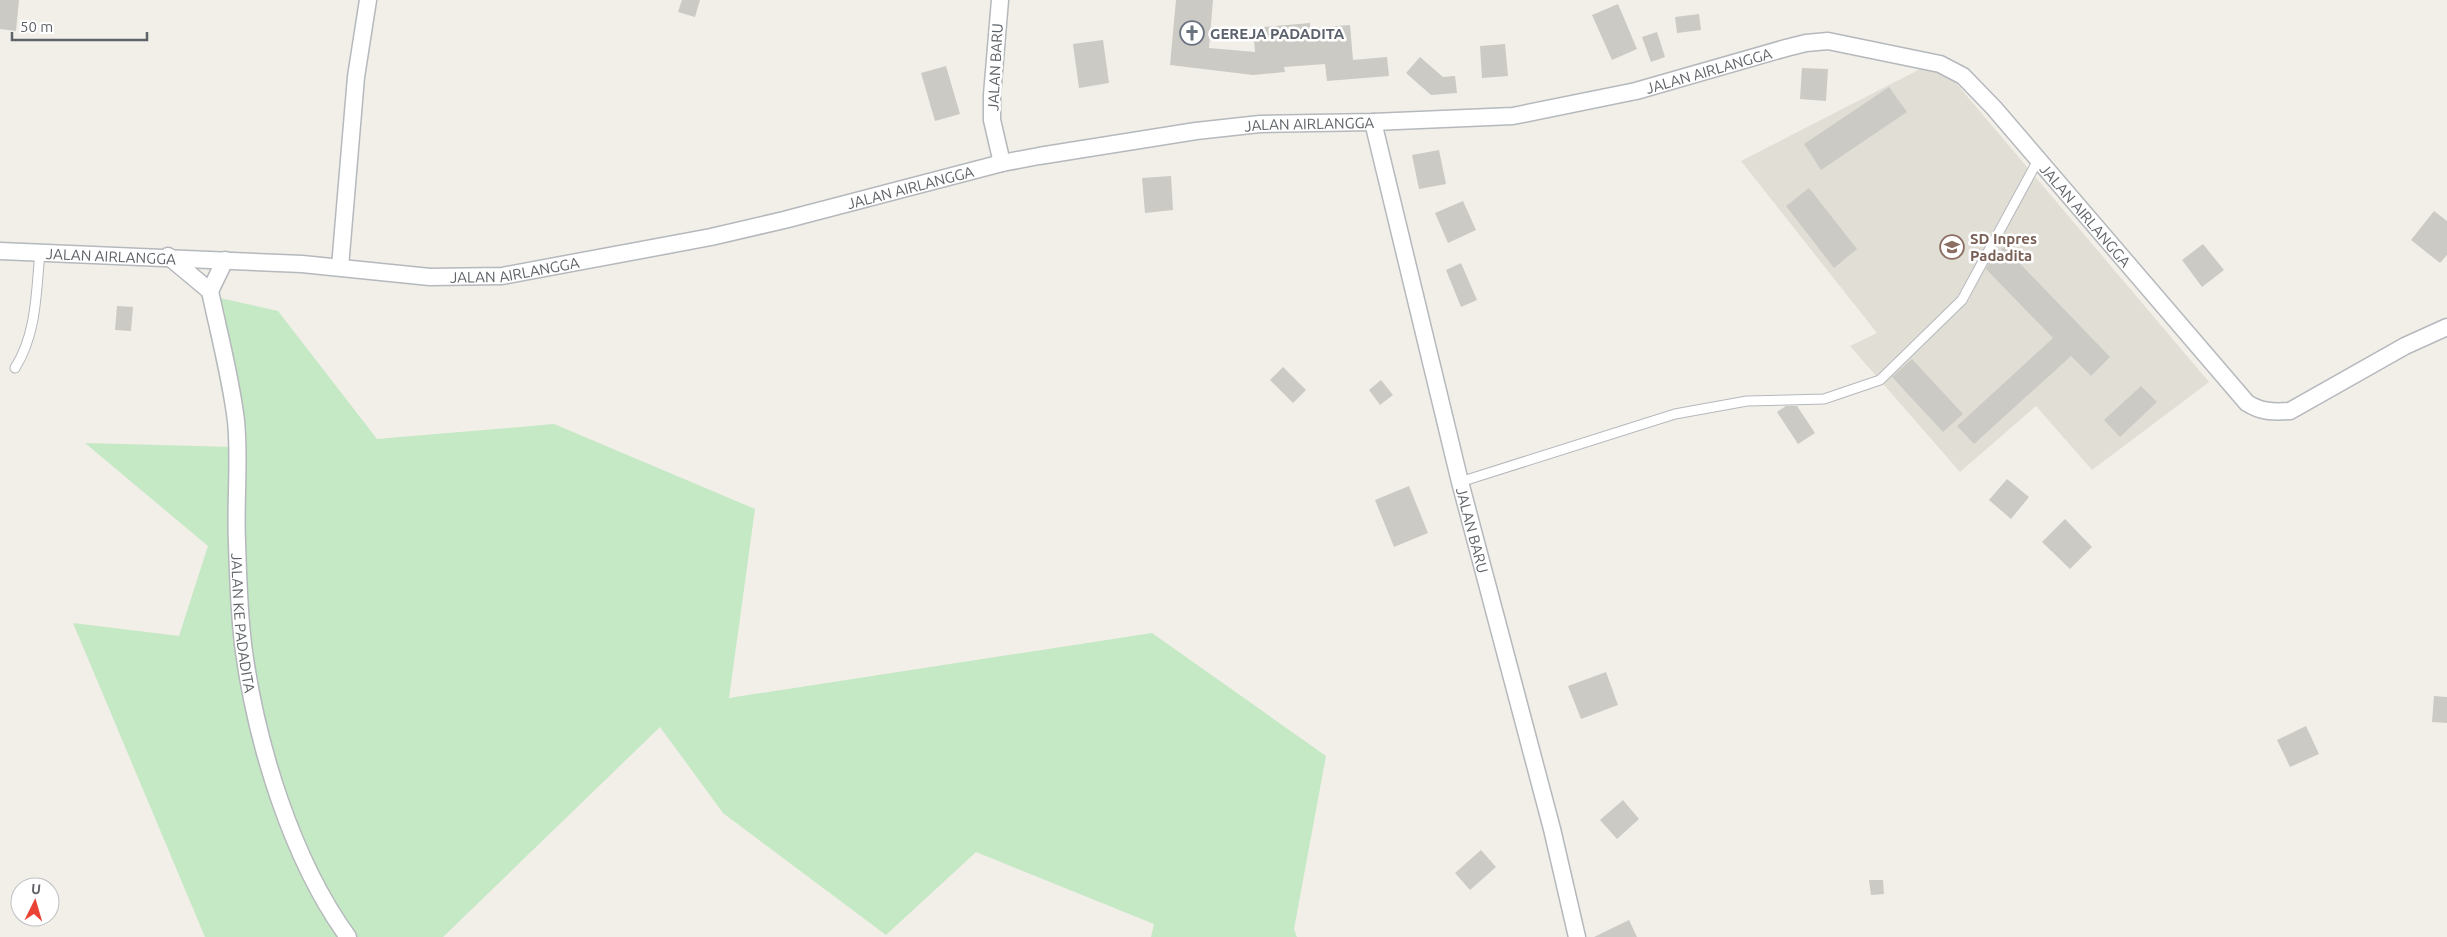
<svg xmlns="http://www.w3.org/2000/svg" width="2447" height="937" font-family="Ubuntu,sans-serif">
	<rect width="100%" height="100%" fill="#f1efe8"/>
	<path fill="#e1ded6" d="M1926,66L1946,72L1955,82L2209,382L2092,470L2036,406L1960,472L1850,346L1877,333L1741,161Z"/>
	<path fill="#c5e8c5" d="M202,294L278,311L377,439L554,424L755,509L729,698L1152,633L1326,756L1294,929L1297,937H1151L1154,924L976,852L886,935L723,813L660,727L443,937H205L73,623L179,636L208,546L85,443L233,447Z"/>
	<path fill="#cccac5" d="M0,0H19L16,31L0,29Z
		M682,0H700L695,17L678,12Z
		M1176,0H1213L1209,48L1255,52L1253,28L1310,23V28L1350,25L1353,60L1387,57L1389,76L1327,81L1325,64L1284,67L1285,72L1253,75L1170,65Z
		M1618,4L1637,49L1612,60L1592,15Z
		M1699,14L1701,30L1677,33L1675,17Z
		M1657,32L1665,57L1651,62L1642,37Z
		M1103,40L1109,83L1079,88L1073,44Z
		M1505,44L1508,76L1482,78L1480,46Z
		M1420,57L1443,77L1455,76L1457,93L1431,95L1406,73Z
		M946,66L960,114L935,121L921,73Z
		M1802,68L1828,69L1826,101L1800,99Z
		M1889,87L1907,112L1821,170L1804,144Z
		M1439,150L1446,184L1419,189L1412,155Z
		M1171,176L1173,210L1145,213L1142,178Z
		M1809,188L1857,249L1834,268L1786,206Z
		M1463,201L1476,230L1448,243L1435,213Z
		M2434,211L2447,221V255L2440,263L2411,240Z
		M2203,244L2224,270L2202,287L2182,260Z
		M2004,247L2110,357L2091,376L2071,356L1974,444L1957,426L2053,338L1986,269L1992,257Z
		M1461,263L1477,300L1461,307L1446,270Z
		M117,306L133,307L131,331L115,330Z
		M1912,359L1963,414L1943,432L1892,377Z
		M1283,367L1306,390L1293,403L1270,380Z
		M1381,380L1393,395L1380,405L1369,390Z
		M2141,386L2157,402L2120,437L2104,420Z
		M1786,406H1797L1815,433L1798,444L1777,412Z
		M2007,479L2029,497L2011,519L1989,500Z
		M1409,486L1428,533L1394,547L1375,500Z
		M2065,519L2092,547L2070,569L2042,542Z
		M1606,672L1618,705L1581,719L1568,686Z
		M2434,696L2447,697V723L2432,722Z
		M2306,726L2319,754L2290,767L2277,740Z
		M1623,800L1639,819L1617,839L1600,820Z
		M1481,850L1496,867L1470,890L1455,873Z
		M1869,880H1883L1884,894L1871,895Z
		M1629,920L1637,937H1594Z"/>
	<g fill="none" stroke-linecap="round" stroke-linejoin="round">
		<g stroke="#b5b8bc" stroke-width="11">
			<path id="lane" d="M15,368C37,333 36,292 40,252
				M1460,482L1675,414L1747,401L1824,399L1880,380L1962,300L2038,160"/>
		</g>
		<g stroke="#b5b8bc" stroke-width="19">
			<g id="street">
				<path d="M1000,0L992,95V120L1002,163"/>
				<path id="s1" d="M1373,122L1460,482L1552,829L1577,937"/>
				<path id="s2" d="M0,251L302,264L430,277L502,276L711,237L784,220L1002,163L1039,156L1196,131L1260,124L1373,122L1513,116L1636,91L1786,48L1806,43L1828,41L1940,64L1963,76L1994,108L2247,403C2261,412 2273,412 2290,411L2405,346L2447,327"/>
				<path d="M168,256L210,291"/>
				<path d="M340,267L356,77L368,0"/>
				<path id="s3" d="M210,291C219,334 231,378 236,421C240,461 235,502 237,542C238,578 239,616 244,652C257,745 292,860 348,937"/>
				<path d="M210,291L225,260"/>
			</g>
		</g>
		<use href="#lane" stroke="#fff" stroke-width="9"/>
		<use href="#street" stroke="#fff" stroke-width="16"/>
	</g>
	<defs>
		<g id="church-ring" transform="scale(1.25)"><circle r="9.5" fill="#fff" stroke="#6b7280" stroke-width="1.5"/><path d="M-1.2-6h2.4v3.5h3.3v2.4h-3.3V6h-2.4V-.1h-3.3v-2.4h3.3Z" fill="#6b7280"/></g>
		<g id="school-ring" transform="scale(1.25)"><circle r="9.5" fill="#fff" stroke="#8d6e63" stroke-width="1.5"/><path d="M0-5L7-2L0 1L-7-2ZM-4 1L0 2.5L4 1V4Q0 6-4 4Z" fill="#8d6e63"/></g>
	</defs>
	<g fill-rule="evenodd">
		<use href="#church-ring" x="1192" y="33"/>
		<use href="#school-ring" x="1952" y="247"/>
	</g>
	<g text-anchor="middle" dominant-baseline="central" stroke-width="5" stroke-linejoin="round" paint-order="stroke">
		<g font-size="15" font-weight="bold" fill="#5b616d" stroke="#fff" text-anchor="start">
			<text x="1210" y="33">GEREJA PADADITA</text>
		</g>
		<g font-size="15" fill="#5f6368" stroke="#fff">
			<text transform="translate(995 67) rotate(-87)">JALAN BARU</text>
			<text stroke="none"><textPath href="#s2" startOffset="1731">JALAN AIRLANGGA</textPath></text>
			<text stroke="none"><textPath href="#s2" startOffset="1326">JALAN AIRLANGGA</textPath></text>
			<text stroke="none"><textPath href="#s2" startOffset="921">JALAN AIRLANGGA</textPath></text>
			<text stroke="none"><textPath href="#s2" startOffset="2180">JALAN AIRLANGGA</textPath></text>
			<text stroke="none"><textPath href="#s2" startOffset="111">JALAN AIRLANGGA</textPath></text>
			<text stroke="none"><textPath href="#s2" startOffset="516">JALAN AIRLANGGA</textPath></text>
			<text stroke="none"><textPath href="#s1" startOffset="420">JALAN BARU</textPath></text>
			<text stroke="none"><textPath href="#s3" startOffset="335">JALAN KE PADADITA</textPath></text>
		</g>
		<g font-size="15" font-weight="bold" fill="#785e54" stroke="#fff" text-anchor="start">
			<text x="1970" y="238">SD Inpres<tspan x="1970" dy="17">Padadita</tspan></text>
		</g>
	</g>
	<g transform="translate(35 902) rotate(5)"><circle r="24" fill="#ffffff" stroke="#bfc1c3"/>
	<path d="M0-4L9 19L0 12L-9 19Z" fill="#ea4335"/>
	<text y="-8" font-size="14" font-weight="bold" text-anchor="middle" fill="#5f6368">U</text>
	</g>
	<path d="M12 32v8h135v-8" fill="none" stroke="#5f6368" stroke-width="2.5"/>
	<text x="20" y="32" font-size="15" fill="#5f6368" stroke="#ffffff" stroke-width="4" paint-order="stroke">50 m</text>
</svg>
